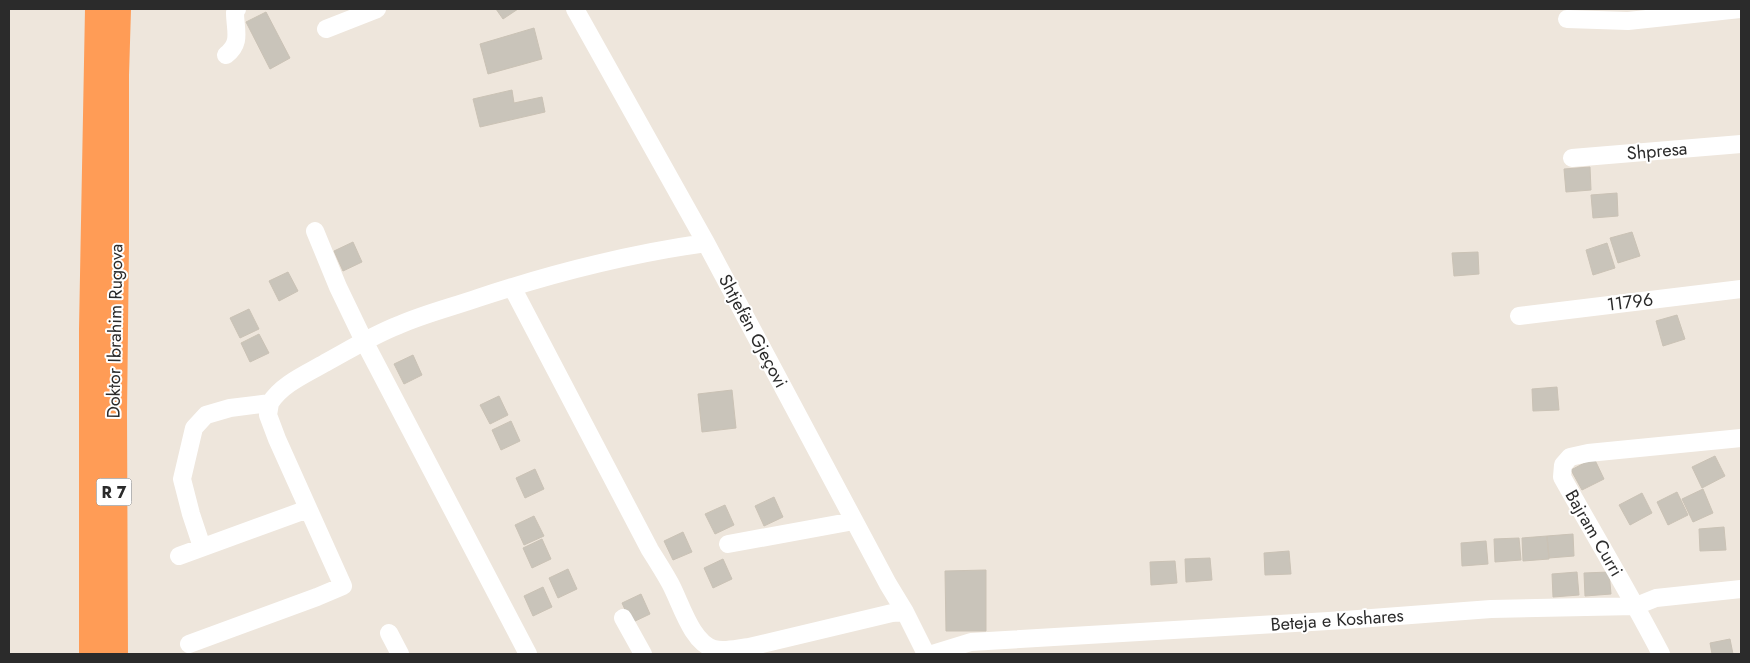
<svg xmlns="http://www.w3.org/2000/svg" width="1750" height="663" font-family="Jost,sans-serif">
	<rect width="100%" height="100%" fill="#eee6dc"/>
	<path fill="#c9c4ba" stroke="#cac2b5" d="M496,9H518L503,19Z
		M266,12L290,58L270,69L246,22Z
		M534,28L542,59L488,74L480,44Z
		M512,90L514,103L542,97L545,112L480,127L473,99Z
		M1590,167L1591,190L1566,192L1564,169Z
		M1617,193L1618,216L1593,218L1591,195Z
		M1632,232L1640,256L1618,263L1610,238Z
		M353,242L362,262L343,271L334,251Z
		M1607,243L1615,268L1593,275L1586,250Z
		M1478,252L1479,274L1454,276L1452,253Z
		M288,272L298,291L279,301L269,281Z
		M249,309L259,329L240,338L230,318Z
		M1677,315L1685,339L1663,346L1656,321Z
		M259,334L269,353L250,362L241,343Z
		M413,355L422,375L404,384L394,364Z
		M1557,387L1559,410L1533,411L1532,389Z
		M732,390L736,428L702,432L698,394Z
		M499,396L508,415L490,424L480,405Z
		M511,421L520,441L501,450L492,430Z
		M1715,456L1725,476L1702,488L1692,467Z
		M1594,458L1604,479L1582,490L1571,470Z
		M535,469L544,489L525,498L516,478Z
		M1703,489L1713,513L1693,522L1682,499Z
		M1677,492L1688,515L1668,525L1657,502Z
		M1642,493L1652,513L1630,525L1619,505Z
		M774,497L783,517L764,526L755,506Z
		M725,505L734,525L715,534L705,514Z
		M534,516L544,536L524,545L515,525Z
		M1724,527L1726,550L1700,551L1699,529Z
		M683,532L692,552L673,560L664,541Z
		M1573,534L1574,556L1549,558L1547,536Z
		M1547,536L1549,559L1523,561L1522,538Z
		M1519,538L1521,560L1495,562L1494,539Z
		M542,539L551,559L532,568L523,548Z
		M1486,541L1488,564L1462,566L1461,543Z
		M1289,551L1291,574L1265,575L1264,553Z
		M1210,558L1212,580L1186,582L1185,559Z
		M723,559L732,579L713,588L704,568Z
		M1175,561L1177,583L1151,585L1150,562Z
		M568,569L577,589L558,598L549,578Z
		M986,570V631H946L945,571Z
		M1577,572L1579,595L1553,597L1552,574Z
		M1609,572L1611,594L1585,596L1584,573Z
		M543,587L552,607L533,616L524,596Z
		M641,594L650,614L631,623L622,603Z
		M1730,639L1733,654H1712L1710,643Z"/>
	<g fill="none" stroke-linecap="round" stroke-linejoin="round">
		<path stroke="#fff" stroke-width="18" d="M575,9L706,243L888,584L905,612L926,654
			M1567,19L1628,21L1740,9
			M326,29L377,9
			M226,55C242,43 235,30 235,12L237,9
			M1572,158L1741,144
			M315,231L338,287L364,341L528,654
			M512,287L650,550C657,561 664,572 670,583C681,603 691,642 714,649C725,652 738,648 749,647L892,613L905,612
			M1519,316L1741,289
			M728,544L854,521
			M202,547L191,514L182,479L194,428L206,415L230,408L270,403C282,384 306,374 325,363C349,350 373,335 399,325C424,314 452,307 478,298C553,273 628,254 706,243
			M179,556L308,509
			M623,618L643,654
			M389,633L400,654
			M189,644L317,597L343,586L277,439L268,415L270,403
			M932,654L971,642L1345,620L1491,609L1636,606L1656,598L1741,589
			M1661,654C1630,594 1595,536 1562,477L1563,465L1570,457L1588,453L1741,438"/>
		<path stroke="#ff9c56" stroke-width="26" d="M92,654V329L98,9
			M115,654L114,413L116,245V75L118,9"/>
	</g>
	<g text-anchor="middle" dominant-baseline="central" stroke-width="4" stroke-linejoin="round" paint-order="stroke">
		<rect fill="#fff" stroke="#6b6b6b" stroke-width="1" x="96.5" y="478.5" width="35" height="27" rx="4"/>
		<g font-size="16" font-weight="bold" fill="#2b2b2b">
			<text x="114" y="492">R 7</text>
		</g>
		<g font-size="18" fill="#2b2b2b" stroke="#fff">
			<text transform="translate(1657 151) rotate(-5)">Shpresa</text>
			<text transform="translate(1630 302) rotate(-7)">11796</text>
			<text transform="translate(115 331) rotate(-89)">Doktor Ibrahim Rugova</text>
			<text transform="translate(753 331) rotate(62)">Shtjefën Gjeçovi</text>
			<text transform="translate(1594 533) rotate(60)">Bajram Curri</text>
			<text transform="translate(1337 620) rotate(-4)">Beteja e Koshares</text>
		</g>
	</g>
	<rect width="1750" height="663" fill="none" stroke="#2b2b2b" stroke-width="20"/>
</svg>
